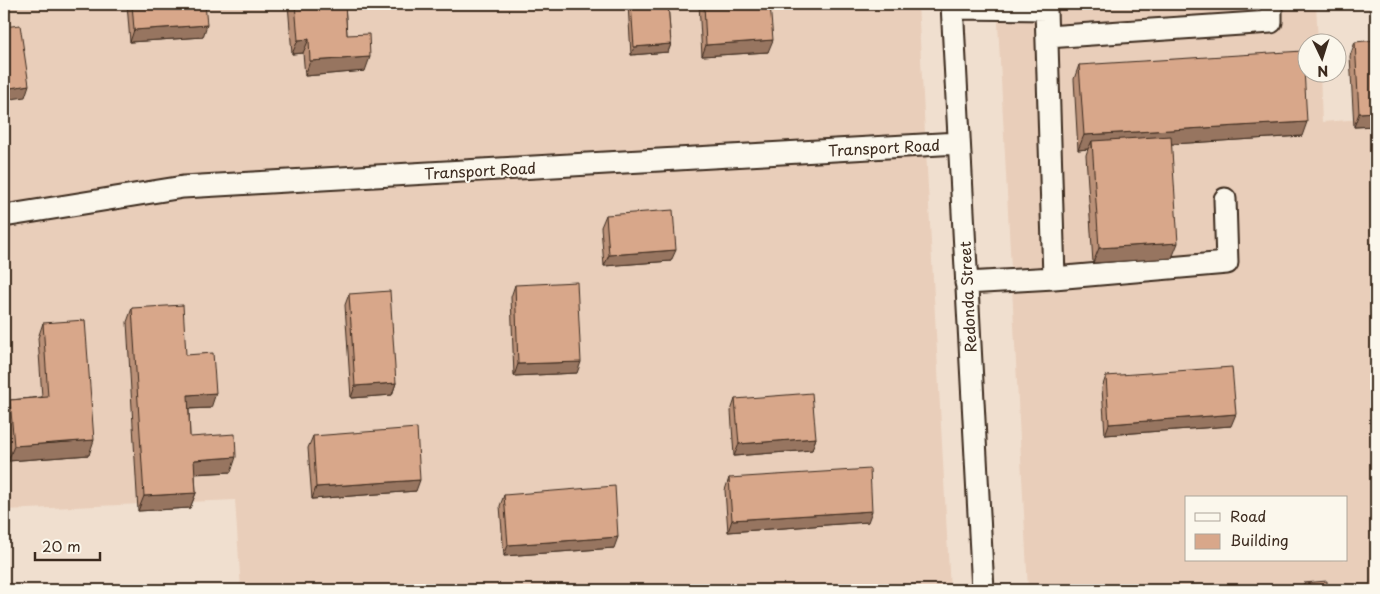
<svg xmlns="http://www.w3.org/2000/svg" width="1380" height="594" font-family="'Playpen Sans',sans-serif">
	<rect width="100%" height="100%" fill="#f0dfcf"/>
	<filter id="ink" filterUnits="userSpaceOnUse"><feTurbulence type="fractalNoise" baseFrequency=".02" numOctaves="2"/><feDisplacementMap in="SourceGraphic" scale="10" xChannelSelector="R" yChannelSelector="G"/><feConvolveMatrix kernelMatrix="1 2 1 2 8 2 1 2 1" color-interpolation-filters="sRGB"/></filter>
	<g filter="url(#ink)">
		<path fill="#e9ceba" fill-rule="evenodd" d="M4,4H918L950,590H241L235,500L4,510Z
			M997,4H1316L1318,42H1308V72L1320,73L1322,122L1376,118V590H1028ZM1186,498H1346V560H1186Z"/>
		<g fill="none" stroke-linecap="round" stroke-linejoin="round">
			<g stroke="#3b2a1e" stroke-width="25">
				<path id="minor" d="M952,4L983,590
					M952,8L1046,9V4
					M1047,37L1271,22V4
					M4,216L183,187L958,143
					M1054,278L1227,263L1225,199
					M966,283L1054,278L1046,9"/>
			</g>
			<use href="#minor" stroke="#fbf7ec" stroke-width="21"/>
		</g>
		<path fill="#ba9077" stroke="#3b2a1e" d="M127,4H205L203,37L130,42Z
			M288,4H345L347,35L365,71L305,76L303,53L292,54Z
			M628,4H668L671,44L668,52L631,55Z
			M699,4H770L768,52L702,56Z
			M1355,42L1376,126L1354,127L1350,56Z
			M1079,65L1302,136L1171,144L1172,258L1093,263L1086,155L1088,149L1078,150L1074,79Z
			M606,215L671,261L604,266L601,227Z
			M515,285L577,373L514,376L511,297Z
			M349,294L396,383L392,395L351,398L345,305Z
			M132,308L186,355L211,408L189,409L190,437L231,472L195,474L196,493L190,508L138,511L127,322Z
			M43,323L89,455L8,461L5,414L10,400L42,397L38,338Z
			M1106,376L1231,426L1105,435L1102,388Z
			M735,399L816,438L812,450L734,456L731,411Z
			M313,436L416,491L312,499L308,448Z
			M729,478L868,522L728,532L725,490Z
			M504,495L614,548L504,556L500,506Z
			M1304,583L1327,590H1301Z"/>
		<path fill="#977561" stroke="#3b2a1e" d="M207,25L203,37L130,42L134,30Z
			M309,39L303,53L292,54L298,40Z
			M773,40L768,52L702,56L706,45Z
			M671,44L668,52L631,55L634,47Z
			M370,57L365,71L305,76L310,61Z
			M29,85L25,97L4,100V89Z
			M1376,112V126L1354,127L1359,113Z
			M1307,122L1302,136L1092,149V141L1088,149L1078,150L1084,135Z
			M1178,243L1172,258L1093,263L1099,248Z
			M676,250L671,261L604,266L609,255Z
			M581,362L577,373L514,376L518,364Z
			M396,383L392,395L351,398L355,386Z
			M216,393L211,408L182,409L188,395Z
			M1236,414L1231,426L1105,435L1109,424Z
			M816,438L812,450L734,456L739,444Z
			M94,440L89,455L8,461L14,446Z
			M236,457L231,472L188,474L194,460Z
			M420,480L416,491L312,499L316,487Z
			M196,493L190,508L138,511L144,496Z
			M872,511L868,522L728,532L732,520Z
			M618,537L614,548L504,556L508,545Z"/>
		<path fill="#d8a78a" stroke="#3b2a1e" d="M132,4H205L207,25L134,30Z
			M295,4H345L347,35L369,34L370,57L310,61L309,39L298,40Z
			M631,4H668L671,44L634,47Z
			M704,4H770L773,40L706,45Z
			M20,25L29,85L4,89V27Z
			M1376,40V112L1359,113L1355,42Z
			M1303,51L1307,122L1084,135L1079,65Z
			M1171,136L1178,243L1099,248L1092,141Z
			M673,210L676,250L609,255L606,215Z
			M577,282L581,362L518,364L515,285Z
			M390,291L396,383L355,386L349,294Z
			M183,305L186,355L213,353L216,393L188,395L190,437L235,434L236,457L194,460L196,493L144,496L132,308Z
			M85,320L94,440L14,446L10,400L48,397L43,323Z
			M1232,367L1236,414L1109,424L1106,376Z
			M812,393L816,438L739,444L735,399Z
			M417,428L420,480L316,487L313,436Z
			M870,469L872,511L732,520L729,478Z
			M615,486L618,537L508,545L504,495Z
			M1327,581V590H1304V583Z"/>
	</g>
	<g text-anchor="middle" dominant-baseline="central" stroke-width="4" stroke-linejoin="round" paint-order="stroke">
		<g font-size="15" fill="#3b2a1e" stroke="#fbf7ec">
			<text transform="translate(884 147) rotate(-3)">Transport Road</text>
			<text transform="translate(480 170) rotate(-3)">Transport Road</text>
			<text transform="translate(967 297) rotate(-93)">Redonda Street</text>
		</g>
	</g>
	<rect width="1380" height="594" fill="none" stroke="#fbf7ec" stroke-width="20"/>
	<rect x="10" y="10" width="1360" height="574" fill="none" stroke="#3b2a1e" stroke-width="2" filter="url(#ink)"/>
	<rect x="1185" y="496" width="162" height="65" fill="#fbf7ec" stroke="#aea59a"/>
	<rect x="1195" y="513" width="25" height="8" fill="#fbf7ec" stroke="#aea59a"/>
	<text x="1230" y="522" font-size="15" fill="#3b2a1e">Road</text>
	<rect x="1195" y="534" width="25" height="15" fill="#d8a78a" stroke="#aea59a"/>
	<text x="1230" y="546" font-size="15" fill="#3b2a1e">Building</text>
	<g transform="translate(1322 58) rotate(176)"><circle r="24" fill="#fbf7ec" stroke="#aea59a"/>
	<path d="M0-4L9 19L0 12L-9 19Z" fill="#3b2a1e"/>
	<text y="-8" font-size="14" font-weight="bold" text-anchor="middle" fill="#3b2a1e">N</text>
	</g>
	<path d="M35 552v8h65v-8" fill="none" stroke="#3b2a1e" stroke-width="2.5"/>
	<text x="42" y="552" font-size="15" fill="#3b2a1e" stroke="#fbf7ec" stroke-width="4" paint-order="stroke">20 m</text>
</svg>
